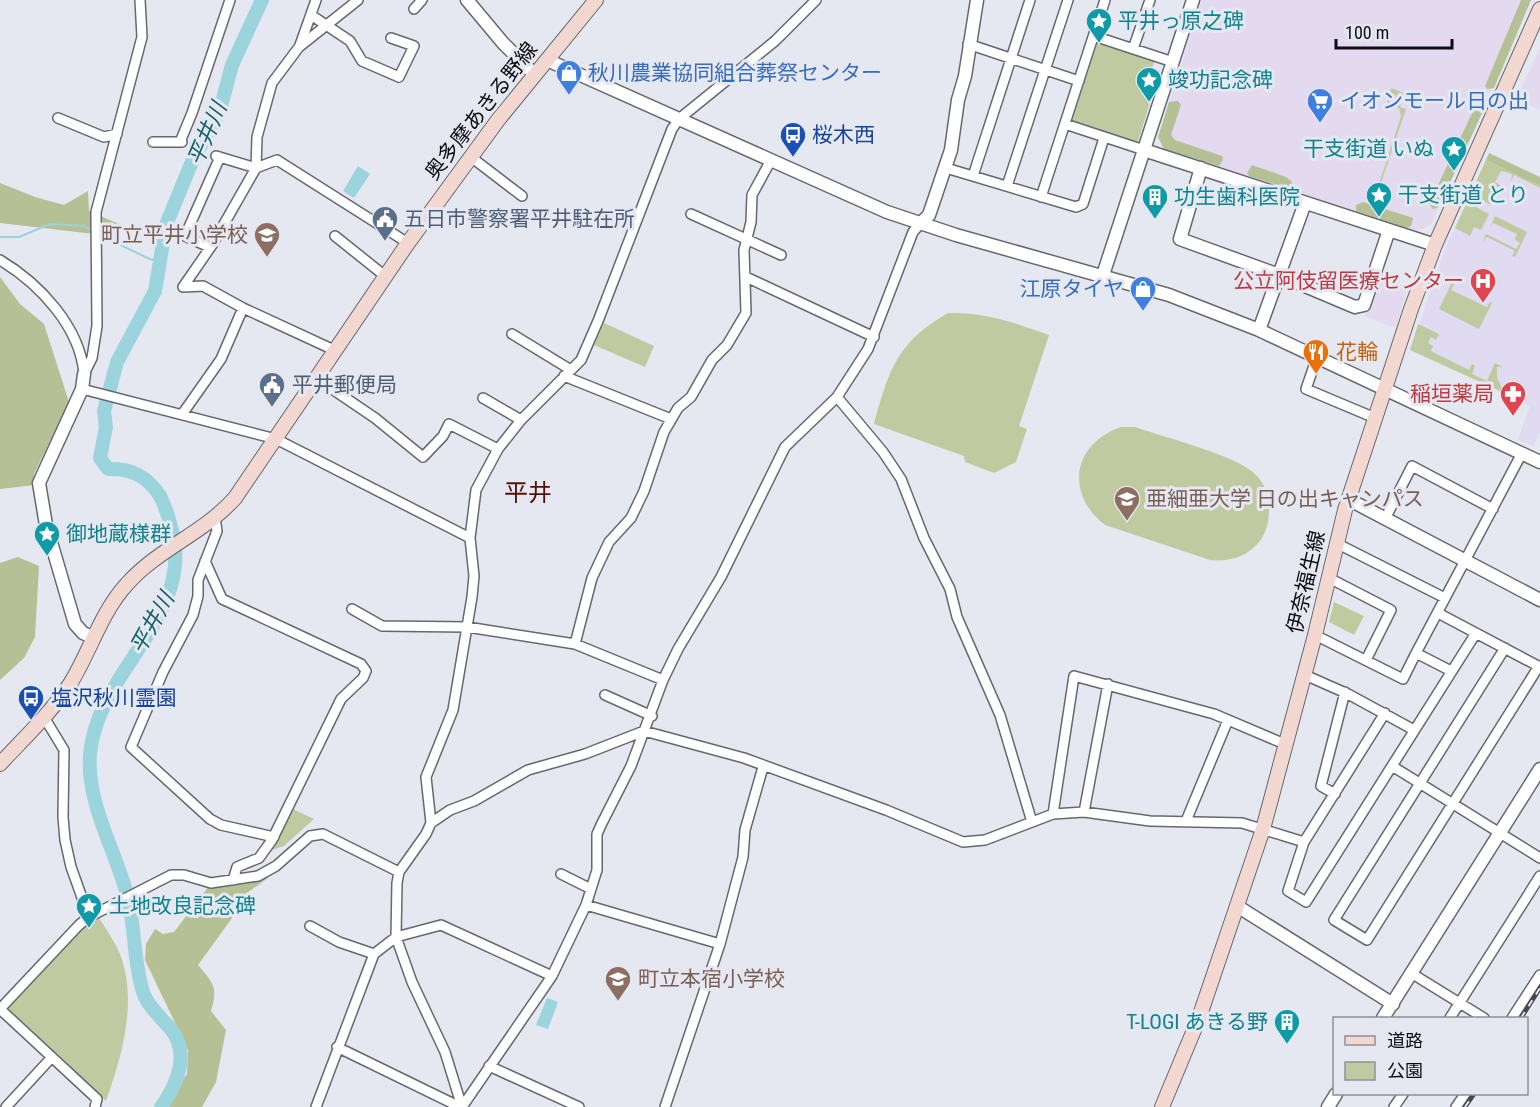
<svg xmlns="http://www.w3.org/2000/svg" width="1540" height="1107" font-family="'Roboto Condensed','Noto Sans JP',sans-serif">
	<rect width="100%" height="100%" fill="#e6e8f1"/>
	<path fill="#e3daf0" d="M1202,0H1531L1431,225L1417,231L1164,149L1158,137Z
		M1540,48V110L1516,99Z
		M1379,277L1408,287L1396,326L1392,327L1365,316Z"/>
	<path fill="#e0dbf1" d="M1486,160L1540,186V432L1533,446L1518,439L1530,406L1410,350L1445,249Z"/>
	<path fill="#bfcaa1" d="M1099,41L1155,60L1152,68L1160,71L1138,141L1135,144L1072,123L1070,120L1095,43Z
		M1391,88L1404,93L1400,107L1406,109L1378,192L1370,190L1379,184L1401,116L1399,108L1387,103Z
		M1486,160L1540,186V188L1514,175L1511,181L1512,174L1501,171L1495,182L1500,185L1490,205L1477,196L1475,198L1470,195Z
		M1467,202L1489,214L1481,230L1474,227L1470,236L1455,228Z
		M1495,216L1527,232L1515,257L1512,256L1515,251L1487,237L1483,242L1486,234L1516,249L1520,243L1515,240L1517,234L1493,223L1490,228Z
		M1453,280L1455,282L1451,290L1487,307L1490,302L1492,303L1479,329L1439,309Z
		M948,313C985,312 1016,323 1049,335L1019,426L1027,429L1016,462L994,473L965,462L964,456L874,424C889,370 897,342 948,313Z
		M604,323L654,346L645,367L594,345Z
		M1418,324L1439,334L1436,340L1431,337L1428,343L1433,346L1431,351L1469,370L1472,364L1475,366L1472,374L1487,381L1495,363L1503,367H1497V378L1502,388L1508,384L1510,386L1507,394L1410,350Z
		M1121,427H1135C1163,437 1236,455 1255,474C1266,484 1269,497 1269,512C1269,521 1266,534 1259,542C1247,557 1229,562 1210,560L1105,525C1065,494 1072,444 1121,427Z
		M1334,602L1364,616L1354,635L1329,622Z
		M293,809L314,819L284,846L272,850Z
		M99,918C106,929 115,942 120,954C138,1001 122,1056 106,1101L7,1010L78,932Z"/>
	<path fill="#b5c095" d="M1521,0H1531L1494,88L1487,89L1485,86Z
		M1178,101L1181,105L1171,135L1175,140L1222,156L1223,160L1219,166L1164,149L1158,137L1169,102Z
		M1479,106L1483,111L1439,207L1433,209L1429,204L1475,107Z
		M1489,153L1540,177V186L1486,160Z
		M1252,165L1286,177L1292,182L1289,189L1249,176L1247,173Z
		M0,183L35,197L64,205L88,191L89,211L119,224L120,237L0,223Z
		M1363,202L1413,218L1411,226L1407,228L1356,211V205Z
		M0,277L20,304L44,324L69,402L34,474L35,485L0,489Z
		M18,557L39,566L35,637L24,658L0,680V563Z
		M258,870L268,878L244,895L235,914L198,965C214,984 218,987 211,1011L226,1030L216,1082L202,1107H162L187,1074L188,1050L145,960L146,944L155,929L163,934L174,932L209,886Z"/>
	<path fill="#9bd4dc" d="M358,166L370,174L354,198L343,191Z
		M547,998L558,1002L548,1029L536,1025Z"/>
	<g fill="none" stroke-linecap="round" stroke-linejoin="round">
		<path stroke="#9bd4dc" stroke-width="2" d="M99,235L152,260L160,257
			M0,237H19L50,224L85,226L92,231"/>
		<path stroke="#9bd4dc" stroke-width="14" d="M161,1107C177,1085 191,1053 170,1028C161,1018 147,1005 143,992C134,963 135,932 129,902C118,854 86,805 90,754C97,671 195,617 172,530C169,519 166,507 160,496C147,476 131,468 108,469L100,458L106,427L104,411L117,362L155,291L166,225L191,164L220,110L232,65L262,0"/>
		<g stroke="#65686f" stroke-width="12">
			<path id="minor" d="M414,9L422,0
				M311,15L350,41L362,61L399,77L414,46L391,38
				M1094,36L1173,62
				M968,44L1079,81
				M300,45L316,0
				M1133,49L1150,0
				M58,118L104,137L117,134
				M1065,124L1144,150
				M153,142H182
				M180,142L192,113L230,0
				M216,156L256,168L277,160L408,243
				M471,157L522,196
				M946,168L1076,207L1083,204L1104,138
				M973,176L1030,0
				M1007,186L1068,0
				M1041,197L1105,0
				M691,214L781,255
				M335,236L385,276
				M209,247L185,236L220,157
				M0,260C40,284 80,327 84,374
				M746,277L874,337
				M183,287L212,245L256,168L257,137L272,83L299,47L358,0
				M183,287L203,286L243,308L334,350
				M512,334L571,370
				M1317,357L1306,389L1375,418
				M84,374L92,358L97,326L96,212L142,37L140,0
				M564,376L671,419
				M316,378L375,418L423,457L443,436L449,424L498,449
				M82,389L276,439L470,538
				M837,397L883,452L901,479L924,538L950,589L957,617L1000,715L1032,822
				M483,398L521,420
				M183,413L221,359L243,308
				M215,518L217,531L198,580V596L193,615L163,672L131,747L210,819L221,825L274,837
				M1385,519L1412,466L1493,509
				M1336,543L1445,598
				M205,561L222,599L361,664L366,671L363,678L341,699L272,840L259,858L237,867L233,880
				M1329,578L1391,610L1366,660
				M352,609L382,626L467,627L575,644L663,680
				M1438,613L1540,667
				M1315,635L1403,679L1416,653
				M575,644L592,578L609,542L631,518L644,491L664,432L678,408L691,397L712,360L727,345L746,313L744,250L751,222L752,195L771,160
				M1505,648L1334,920L1367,940L1539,666
				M1451,671L1416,653L1522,453
				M1305,675L1348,694L1414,730
				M605,695L652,716
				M1385,713L1304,842L1288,891L1306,902L1476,633
				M44,717L64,750L63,817L65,840L71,867L89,917
				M1392,766L1540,858
				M1335,794L1321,786L1345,692
				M1084,812L1108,684
				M1053,814L1074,676L1214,714L1287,745
				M1186,821L1228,720
				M431,823L450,810L474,801L528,770L585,754L644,731L744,758L886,810L963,842L985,840L1053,814L1084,812L1150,821L1242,823L1304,842
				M561,874L591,889
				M586,905L720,944
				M310,926L339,942L374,954
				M1411,973L1484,1018
				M1450,1018L1540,876
				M1512,1018L1540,975
				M337,1047L460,1107
				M489,1066L579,1107
				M6,1107L52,1057
				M95,1107L97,1099L0,1009L79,925L89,917L171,875H184L211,883L258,876L276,866L310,836L323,834L399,872
				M316,1107L374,954L396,937L441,925L552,976
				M462,1107L445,1052L412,982L396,937L397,883L399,872L426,834L431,823L426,777L453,710L472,597L474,576L470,538L476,490L498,449L521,420L581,360L598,321L672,129L679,119L775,41L816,0
				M462,1107L552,976L586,905L597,870V834L602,823L631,766L663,680L678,649L721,577L785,447L837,397L868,349L913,232L920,224
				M665,1107L720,944L743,857L745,830L763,767
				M1394,1107L1403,1094
				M1456,1107L1465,1094"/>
		</g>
		<g stroke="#65686f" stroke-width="15">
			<path id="tertiary" d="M467,0L503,43L535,75
				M547,60L887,212L956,235L1169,295L1259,330L1540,462
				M1144,150L1435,245
				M1201,168L1180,239L1279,275L1355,307L1364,305L1389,230
				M920,224L929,215L951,150L958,100L965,76L977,0
				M1103,275L1193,0
				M1259,330L1305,203
				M84,374L82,389L39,483L46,525L75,624L83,633L94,638
				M1348,499L1540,600
				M1237,906L1393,1004
				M1383,1018L1540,769
				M1328,1107L1336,1094"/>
		</g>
		<g stroke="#65686f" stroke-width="16">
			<path id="secondary" d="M0,764C24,738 51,713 70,684C90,652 101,612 127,584C158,549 204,533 235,498L408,243L498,120L596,0
				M1162,1107L1199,1018L1263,829L1315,635L1345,510L1411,309L1435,245L1540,9"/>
		</g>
		<use href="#minor" stroke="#fff" stroke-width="9"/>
		<use href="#tertiary" stroke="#fff" stroke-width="12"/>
		<use href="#secondary" stroke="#f3d7d1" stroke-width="14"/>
		<g stroke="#47484d" stroke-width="4.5">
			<path id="rail" d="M1521,1018L1540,988
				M1465,1107L1474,1094"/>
		</g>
		<use href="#rail" stroke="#e6e8f1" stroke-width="2" stroke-dasharray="7" stroke-linecap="butt"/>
	</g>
	<defs>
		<g id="sight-pin" transform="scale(1.35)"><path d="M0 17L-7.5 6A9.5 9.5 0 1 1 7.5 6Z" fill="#0f9aa8" stroke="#e6e8f1"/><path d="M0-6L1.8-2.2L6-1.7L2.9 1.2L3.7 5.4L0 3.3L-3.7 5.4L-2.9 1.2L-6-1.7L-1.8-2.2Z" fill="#fff"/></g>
		<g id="shop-pin" transform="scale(1.35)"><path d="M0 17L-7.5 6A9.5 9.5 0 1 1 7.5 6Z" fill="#3f7fe0" stroke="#e6e8f1"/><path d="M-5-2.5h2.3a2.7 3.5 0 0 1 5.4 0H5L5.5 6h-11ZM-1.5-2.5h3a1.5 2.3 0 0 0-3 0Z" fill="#fff"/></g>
		<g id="supermarket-pin" transform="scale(1.35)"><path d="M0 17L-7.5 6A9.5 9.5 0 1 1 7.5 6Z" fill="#3f7fe0" stroke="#e6e8f1"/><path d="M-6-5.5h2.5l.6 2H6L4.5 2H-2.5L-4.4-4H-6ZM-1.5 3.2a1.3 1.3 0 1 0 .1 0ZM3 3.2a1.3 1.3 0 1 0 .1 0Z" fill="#fff"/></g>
		<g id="bus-pin" transform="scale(1.35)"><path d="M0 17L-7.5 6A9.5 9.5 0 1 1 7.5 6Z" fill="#1a4fb4" stroke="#e6e8f1"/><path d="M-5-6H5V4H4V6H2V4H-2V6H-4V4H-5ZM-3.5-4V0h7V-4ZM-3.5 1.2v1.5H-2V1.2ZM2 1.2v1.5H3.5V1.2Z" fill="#fff"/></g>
		<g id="building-pin" transform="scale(1.35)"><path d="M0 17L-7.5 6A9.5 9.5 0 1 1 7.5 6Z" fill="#0f9aa8" stroke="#e6e8f1"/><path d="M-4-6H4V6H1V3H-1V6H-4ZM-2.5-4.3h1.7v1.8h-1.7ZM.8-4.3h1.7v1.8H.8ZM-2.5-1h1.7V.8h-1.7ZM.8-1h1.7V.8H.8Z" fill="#fff"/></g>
		<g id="civic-pin" transform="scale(1.35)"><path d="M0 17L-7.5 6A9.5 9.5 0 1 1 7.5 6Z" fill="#5c6f8a" stroke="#e6e8f1"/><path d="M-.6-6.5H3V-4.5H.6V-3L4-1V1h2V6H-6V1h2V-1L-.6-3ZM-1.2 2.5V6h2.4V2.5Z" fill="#fff"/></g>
		<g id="school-pin" transform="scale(1.35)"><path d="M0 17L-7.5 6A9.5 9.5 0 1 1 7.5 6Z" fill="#8d6e63" stroke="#e6e8f1"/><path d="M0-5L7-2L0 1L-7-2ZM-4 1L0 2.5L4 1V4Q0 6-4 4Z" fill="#fff"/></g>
		<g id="hospital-pin" transform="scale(1.35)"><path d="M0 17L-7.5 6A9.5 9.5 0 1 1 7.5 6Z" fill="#e0444e" stroke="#e6e8f1"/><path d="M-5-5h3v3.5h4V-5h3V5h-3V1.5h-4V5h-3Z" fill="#fff"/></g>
		<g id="restaurant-pin" transform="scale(1.35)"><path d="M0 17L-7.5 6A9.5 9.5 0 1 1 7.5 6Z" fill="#e8710a" stroke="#e6e8f1"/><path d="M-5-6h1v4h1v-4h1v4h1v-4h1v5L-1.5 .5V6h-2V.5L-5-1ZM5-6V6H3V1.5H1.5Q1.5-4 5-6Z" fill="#fff"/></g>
		<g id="pharmacy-pin" transform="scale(1.35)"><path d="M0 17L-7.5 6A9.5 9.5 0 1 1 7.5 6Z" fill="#e0444e" stroke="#e6e8f1"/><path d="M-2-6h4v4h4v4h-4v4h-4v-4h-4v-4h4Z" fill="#fff"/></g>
		<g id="university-pin" transform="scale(1.35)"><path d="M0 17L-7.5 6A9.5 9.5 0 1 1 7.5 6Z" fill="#8d6e63" stroke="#e6e8f1"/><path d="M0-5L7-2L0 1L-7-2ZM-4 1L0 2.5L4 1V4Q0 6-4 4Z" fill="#fff"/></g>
	</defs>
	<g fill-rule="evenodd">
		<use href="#sight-pin" x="1099" y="21"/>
		<use href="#shop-pin" x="569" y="73"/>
		<use href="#sight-pin" x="1149" y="80"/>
		<use href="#supermarket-pin" x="1320" y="101"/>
		<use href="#bus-pin" x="793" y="135"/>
		<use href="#sight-pin" x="1454" y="149"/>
		<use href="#sight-pin" x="1379" y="195"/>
		<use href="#building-pin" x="1155" y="197"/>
		<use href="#civic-pin" x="385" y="219"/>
		<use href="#school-pin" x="267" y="235"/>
		<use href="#hospital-pin" x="1483" y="281"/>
		<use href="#shop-pin" x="1143" y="289"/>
		<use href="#restaurant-pin" x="1316" y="352"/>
		<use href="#civic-pin" x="272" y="385"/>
		<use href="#pharmacy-pin" x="1513" y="394"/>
		<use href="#university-pin" x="1127" y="499"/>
		<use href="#sight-pin" x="47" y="534"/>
		<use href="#bus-pin" x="31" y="698"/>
		<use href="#sight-pin" x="89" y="906"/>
		<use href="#school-pin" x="618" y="979"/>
		<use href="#building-pin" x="1287" y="1022"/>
	</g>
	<g text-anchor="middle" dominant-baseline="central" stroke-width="6" stroke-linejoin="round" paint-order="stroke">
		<g font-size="21" fill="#0d838f" stroke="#e6e8f1" text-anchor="start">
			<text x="1118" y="21">平井っ原之碑</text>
			<text x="1168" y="80">竣功記念碑</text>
			<text x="1434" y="149" text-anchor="end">干支街道 いぬ</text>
			<text x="1398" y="195">干支街道 とり</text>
			<text x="1174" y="197">功生歯科医院</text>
			<text x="66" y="534">御地蔵様群</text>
			<text x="109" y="906">土地改良記念碑</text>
			<text x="1268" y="1022" text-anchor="end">T-LOGI あきる野</text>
		</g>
		<g font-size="21" fill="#366cbe" stroke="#e6e8f1" text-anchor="start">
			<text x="588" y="73">秋川農業協同組合葬祭センター</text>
			<text x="1340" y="101">イオンモール日の出</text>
			<text x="1124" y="289" text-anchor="end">江原タイヤ</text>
		</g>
		<g font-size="21" fill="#0c0d10" stroke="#e6e8f1">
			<text transform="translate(481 111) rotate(-52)">奥多摩あきる野線</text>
			<text transform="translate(1306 582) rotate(-77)">伊奈福生線</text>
		</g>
		<g font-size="21" fill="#164399" stroke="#e6e8f1" text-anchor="start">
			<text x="812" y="135">桜木西</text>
			<text x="51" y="698">塩沢秋川霊園</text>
		</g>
		<g font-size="21" fill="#4e5e75" stroke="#e6e8f1" text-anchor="start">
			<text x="404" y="219">五日市警察署平井駐在所</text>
			<text x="292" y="385">平井郵便局</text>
		</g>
		<g font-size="21" fill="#785e54" stroke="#e6e8f1" text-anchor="start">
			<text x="248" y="235" text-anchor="end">町立平井小学校</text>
			<text x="1146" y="499">亜細亜大学 日の出キャンパス</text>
			<text x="638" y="979">町立本宿小学校</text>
		</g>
		<g font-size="21" fill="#be3a42" stroke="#e6e8f1" text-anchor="end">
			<text x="1464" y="281">公立阿伎留医療センター</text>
			<text x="1494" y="394">稲垣薬局</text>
		</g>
		<g font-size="21" fill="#c56008" stroke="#e6e8f1" text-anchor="start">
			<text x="1336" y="352">花輪</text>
		</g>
		<g font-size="22" font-style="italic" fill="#126069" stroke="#e6e8f1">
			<text transform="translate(207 134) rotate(-67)">平井川</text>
			<text transform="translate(152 623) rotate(-61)">平井川</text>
		</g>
		<g font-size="24" fill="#531006" stroke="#e6e8f1">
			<text x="528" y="493">平井</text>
		</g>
	</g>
	<rect x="1333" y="1017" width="195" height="78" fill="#e6e8f1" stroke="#8f9097" stroke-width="1.5"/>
	<rect x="1345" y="1036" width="30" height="9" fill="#f3d7d1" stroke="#8f9097" stroke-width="1.5"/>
	<text x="1387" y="1047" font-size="18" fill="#0c0d10">道路</text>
	<rect x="1345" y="1062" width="30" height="18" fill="#bfcaa1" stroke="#8f9097" stroke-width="1.5"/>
	<text x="1387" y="1077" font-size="18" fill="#0c0d10">公園</text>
	<path d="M1336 39v9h116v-9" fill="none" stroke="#0c0d10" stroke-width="3"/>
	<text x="1345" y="39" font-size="18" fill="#0c0d10" stroke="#e6e8f1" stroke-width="4.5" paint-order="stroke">100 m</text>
</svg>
